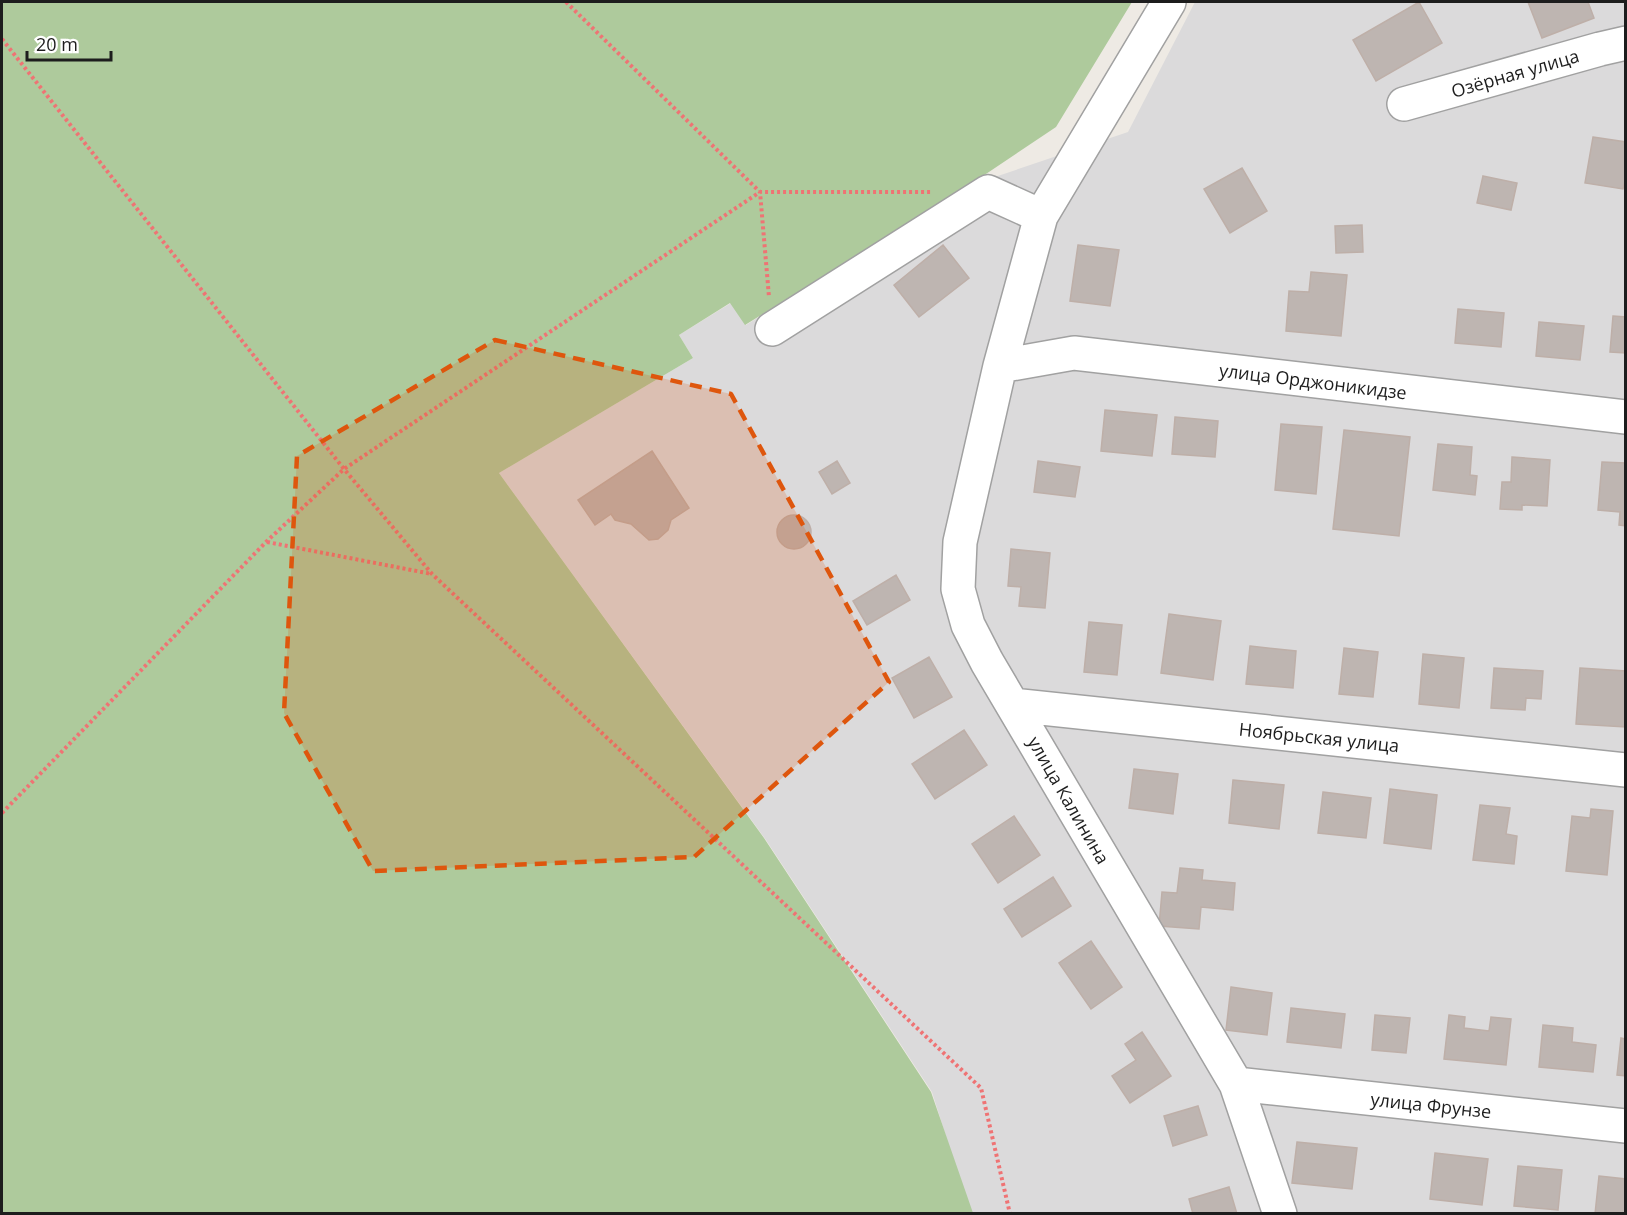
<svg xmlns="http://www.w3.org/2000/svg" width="1627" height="1215" font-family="'Open Sans',sans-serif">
	<rect width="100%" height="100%" fill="#eeeae4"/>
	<path fill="#dbdadb" d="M1195,2H1625V1213H970L932,1092L766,840L499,473L693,358L679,335L731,303L746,325L971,185L1128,132Z"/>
	<path fill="#aeca9c" d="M2,2H1132L1056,127L971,184L745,325L730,303L679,335L693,358L499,473L764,838L931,1092L973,1213L2,1214Z"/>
	<path fill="#beb5b1" stroke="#beafa8" stroke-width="1.5" d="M1419,2L1442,43L1376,81L1353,40Z
		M1528,2H1588L1594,18L1542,38Z
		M1593,137L1626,142V178L1623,189L1585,183Z
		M1242,168L1267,211L1230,233L1204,189Z
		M1483,176L1517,183L1511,210L1477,203Z
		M1362,225L1363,252L1336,253L1335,226Z
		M943,245L969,278L919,317L894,285Z
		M1078,245L1119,250L1110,306L1070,301Z
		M1311,272L1347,275L1341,336L1286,331L1289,291L1309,292Z
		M1458,309L1504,313L1501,347L1455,343Z
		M1613,316L1626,317V353L1610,352Z
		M1539,322L1584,326L1580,360L1536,356Z
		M1105,410L1157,415L1152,456L1101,451Z
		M1175,417L1218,421L1215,457L1172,454Z
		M1281,424L1322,427L1316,494L1275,490Z
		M1344,430L1410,437L1399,536L1333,529Z
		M1438,444L1472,447L1470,475L1477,476L1475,495L1433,490Z
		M652,451L689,508L671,520L668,530L658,539L649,540L631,524L615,520L611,514L595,525L578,500Z
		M1512,457L1550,460L1547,506L1522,505V510L1500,509L1502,482H1511Z
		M837,461L850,483L832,494L819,472Z
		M1038,461L1080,467L1075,497L1034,492Z
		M1602,462L1626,463V526L1619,525L1620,512L1598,510Z
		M777 532a17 17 0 1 1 34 0a17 17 0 1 1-34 0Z
		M1011,549L1050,553L1045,608L1019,606L1021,587L1008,586Z
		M896,575L910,600L867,625L853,601Z
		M1169,614L1221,621L1213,680L1161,673Z
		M1089,622L1122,625L1117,675L1084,672Z
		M1250,646L1296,651L1293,688L1246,684Z
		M1344,648L1378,652L1373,697L1339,694Z
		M1423,654L1464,658L1459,708L1419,704Z
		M929,657L952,697L914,718L892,678Z
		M1494,668L1543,671L1541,699L1526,698L1525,710L1491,708Z
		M1580,668L1626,671V727L1576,724Z
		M964,730L987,765L935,799L912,764Z
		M1134,769L1178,774L1173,814L1129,808Z
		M1233,780L1284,785L1279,829L1229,823Z
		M1390,789L1437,795L1431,849L1384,843Z
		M1323,792L1371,798L1366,838L1318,833Z
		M1480,805L1510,808L1506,834L1517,836L1514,864L1473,860Z
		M1591,809L1613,811L1607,875L1566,871L1572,816L1590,818Z
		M1014,816L1040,855L998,883L972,844Z
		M1180,868L1203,870L1202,880L1235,883L1233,910L1201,907L1199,929L1159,926L1162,892L1177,893Z
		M1053,877L1071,906L1022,937L1004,909Z
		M1091,941L1122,987L1091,1009L1059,963Z
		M1231,987L1272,993L1267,1035L1226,1030Z
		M1291,1008L1345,1014L1341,1048L1287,1042Z
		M1375,1015L1410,1018L1406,1053L1372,1050Z
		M1449,1015L1465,1017L1464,1028L1489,1031L1491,1017L1511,1019L1506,1065L1444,1059Z
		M1543,1025L1573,1028L1572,1042L1596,1045L1593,1072L1539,1067Z
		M1142,1032L1171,1076L1130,1103L1112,1076L1136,1060L1125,1044Z
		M1621,1038L1626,1039V1076L1617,1075Z
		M1198,1106L1207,1135L1173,1146L1164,1116Z
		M1297,1142L1357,1148L1352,1189L1292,1183Z
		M1435,1153L1488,1159L1482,1205L1430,1199Z
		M1518,1166L1562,1170L1558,1210L1514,1206Z
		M1599,1176L1626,1179V1214H1595Z
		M1229,1187L1237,1214H1193L1189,1199Z"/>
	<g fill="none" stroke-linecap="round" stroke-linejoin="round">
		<g stroke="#a1a1a1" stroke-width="36">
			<path id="minor" d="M1404,104L1600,49L1626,43
				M1041,216L1169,2
				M772,329L988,192L1041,216L1000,366L960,542L958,589L968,625L987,662L1236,1084L1280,1214
				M1000,366L1074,353L1626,417
				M1013,705L1626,770
				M1236,1084L1626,1126"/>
		</g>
		<path stroke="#ef7374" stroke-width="4" stroke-dasharray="3 3" stroke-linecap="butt" d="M566,2L760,192L769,297
			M2,39L344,469L432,574L981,1088L1010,1214
			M267,542L432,574
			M2,813L266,542L344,469L760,192H931"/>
		<use href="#minor" stroke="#fff" stroke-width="33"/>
	</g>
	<path fill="#de560d" fill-opacity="0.2" stroke="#de560d" stroke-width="4.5" stroke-dasharray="12 8" stroke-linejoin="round" d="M495,340L731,394L889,682L694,857L373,871L284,713L297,456Z"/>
	<g text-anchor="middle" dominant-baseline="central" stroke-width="4.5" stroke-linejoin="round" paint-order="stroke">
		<g font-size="18" fill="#1d1d1d" stroke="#fff">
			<text transform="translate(1515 73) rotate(-16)">Озёрная улица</text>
			<text transform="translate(1313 381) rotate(7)">улица Орджоникидзе</text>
			<text transform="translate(1319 737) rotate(6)">Ноябрьская улица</text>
			<text transform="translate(1069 800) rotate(60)">улица Калинина</text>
			<text transform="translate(1431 1105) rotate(6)">улица Фрунзе</text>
		</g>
	</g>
	<rect width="1627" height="1215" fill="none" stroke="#1d1d1d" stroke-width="6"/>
	<path d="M27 51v9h84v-9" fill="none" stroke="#1d1d1d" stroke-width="3"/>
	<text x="36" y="51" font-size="18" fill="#1d1d1d" stroke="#ffffff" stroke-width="4.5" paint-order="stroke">20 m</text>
</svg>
